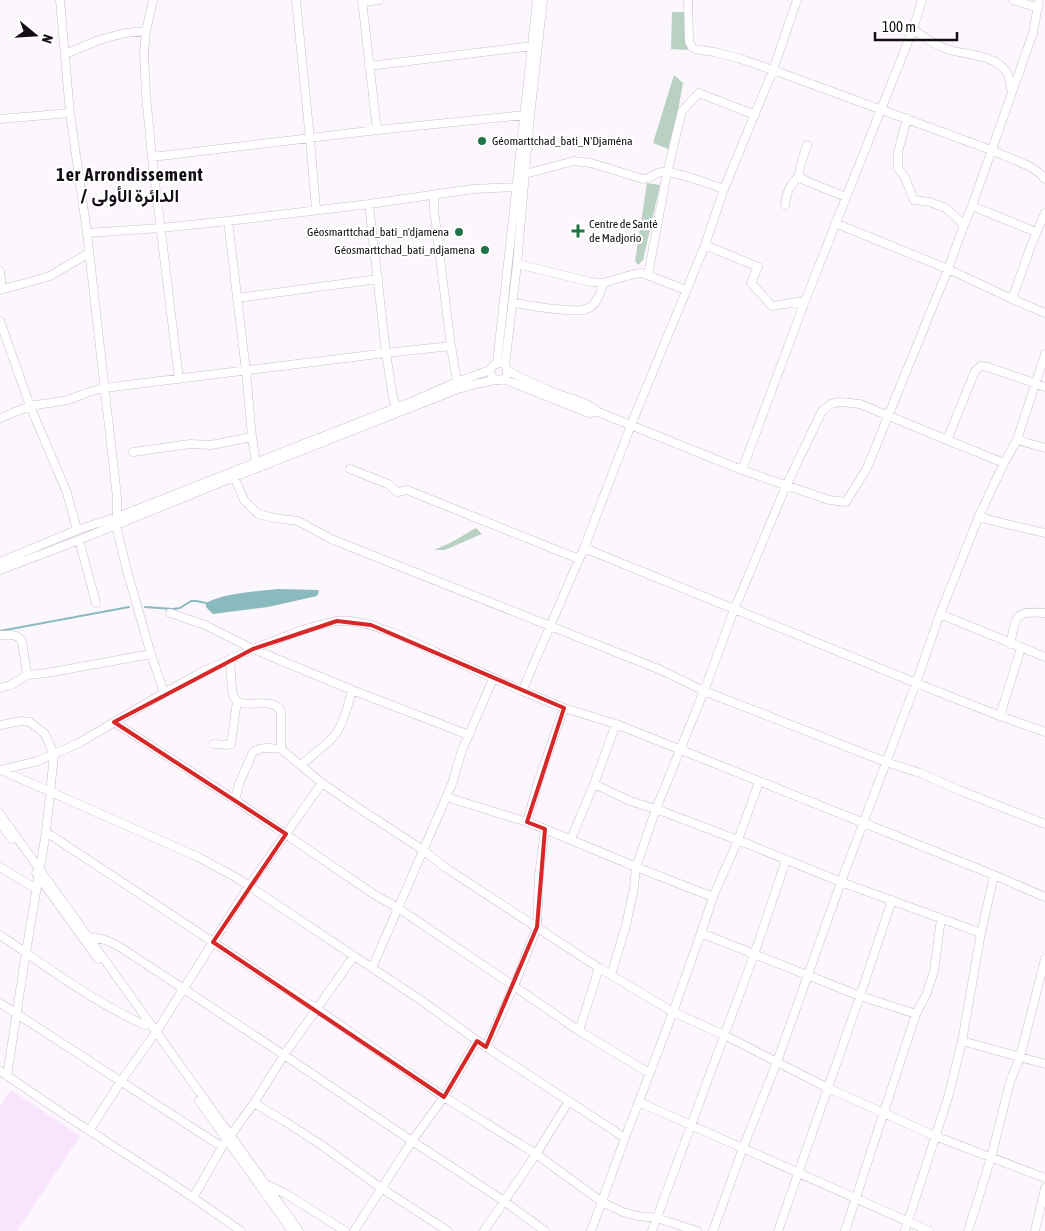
<svg xmlns="http://www.w3.org/2000/svg" width="1045" height="1231" font-family="'Asap Condensed',Vazirmatn,sans-serif">
	<rect width="100%" height="100%" fill="#fbf7fc"/>
	<path fill="#f9e4fe" d="M11,1090L80,1136L17,1231H0V1106Z"/>
	<path fill="#b9d1c3" d="M672,12H686L688,50L671,49Z
		M674,75L683,83L671,150L653,143Z
		M647,183L660,185L644,256L643,260L638,265L635,261Z
		M476,528L482,534L445,550H434L450,543Z"/>
	<path fill="#8ababe" d="M277,589L318,590L319,592L317,596L268,607L213,614L206,607V603C227,592 255,592 277,589Z"/>
	<g fill="none" stroke-linecap="round" stroke-linejoin="round">
		<path stroke="#8ababe" stroke-width="2" d="M145,607L173,609L180,608L191,601H196L206,603
			M0,631L129,607"/>
		<g stroke="#d0bbd5" stroke-width="9">
			<path id="minor" d="M60,0L70,113L87,233
				M296,0L310,139L316,209
				M362,0L377,130
				M688,0L689,42L692,47L695,49L714,52L738,58L773,70L991,150L1029,166L1038,172L1045,179
				M1013,0L1038,8
				M363,2L379,0
				M913,29C924,37 936,46 950,50C967,55 998,55 1007,73C1010,78 1010,86 1012,92
				M65,54L99,40L125,33L146,31
				M369,66L533,46
				M907,118L898,152V168L905,178L914,200L930,202L946,208L964,225
				M0,119L70,113
				M807,145L800,167L799,176L806,181L846,197
				M152,157L146,95L144,53L146,31L153,0
				M525,174L574,161L591,163L643,179C652,178 656,172 662,172C678,171 707,184 724,189
				M436,194L434,199V209L451,346L457,382
				M369,204L386,353L393,397L397,412
				M785,205C786,193 790,184 799,176
				M972,206L1036,232
				M228,221L246,371L252,437L256,462
				M835,223L948,269L1012,299L1045,313
				M705,245L758,267L751,283L772,306L805,301
				M517,264L591,282L603,283L634,274L642,273L686,290
				M0,271L2,289
				M648,275L667,173L682,111L699,93L755,115
				M0,290L33,281L50,276L89,253
				M237,298L378,279
				M1012,299L1032,243L1045,213
				M513,303C528,305 575,314 587,309C597,304 601,293 603,283
				M0,321L30,406L67,493L77,530
				M497,363L537,0
				M505,365L517,264L530,116L543,0
				M507,370C523,380 541,387 558,394C572,399 587,402 598,412L742,470L829,500L846,502L851,494L867,468L948,269L964,225L972,206L1033,33L1039,0
				M179,379L152,157L377,130L525,115
				M503,379L589,413L598,412
				M0,418L30,406L68,400L89,392L104,388L386,353L451,346
				M947,440L975,371L981,366L988,367L1045,387
				M1017,440L1045,448
				M133,452L190,444L211,445L252,437
				M350,469L388,484L397,492L407,490L579,559
				M742,470L805,301L913,29L922,0
				M234,477L244,500L258,514L274,518L298,521L331,539L661,670L704,691L886,762L920,773L961,791L1045,824
				M979,516L990,520L1045,533
				M79,540L96,603
				M584,548L916,683L1000,716L1045,732
				M0,562L77,530L117,517L411,402L457,382L490,370C494,362 506,359 507,371C509,382 492,385 490,370
				M0,570L79,540L234,477L458,389L476,384L495,380
				M170,613L205,625L253,649L352,690L469,735
				M940,614L1045,657
				M0,635C9,635 16,633 22,641L27,675
				M1010,644C1017,616 1013,610 1045,613
				M230,659C231,668 231,687 233,695C239,714 273,693 281,712V749L322,783L357,807L423,850L446,868L599,968L673,1012L724,1035L828,1088L935,1136L1045,1178
				M0,688L11,685L27,675L47,673L151,654
				M522,691L584,548L631,425L705,245L724,189L773,70L797,0
				M164,693L151,654L127,571L116,525L117,517V497L87,233L161,228L228,221L369,204L473,189L517,187
				M1000,716L1021,648
				M114,722L235,800L375,895L398,908L514,986L579,1031L649,1073
				M616,724L594,784L630,801L656,809L738,840L841,882L981,933
				M0,725L21,721L30,722L45,734L54,755L46,832L26,952L7,1076
				M214,744L227,745L231,744L237,701
				M301,765C313,754 328,745 337,732C345,720 348,704 352,690
				M0,770L38,761L79,743L164,693L200,673L253,649L302,630L323,624L337,621H351L371,625L394,633L522,691L564,708L616,724L994,875L1045,897
				M1,770L198,857L237,878L354,956L422,1001L486,1047L625,1138
				M446,797L527,822L545,829L539,876L537,927L514,986L486,1047
				M235,800L239,784L253,752C262,746 271,748 281,749
				M0,814L299,1231
				M527,822L538,782L564,708
				M0,823L12,839
				M545,829L636,867L713,897
				M46,832L272,981L317,1009L444,1097L536,1154L602,1202L623,1212L637,1216L657,1218L697,1231
				M571,839L594,784
				M0,867L36,889
				M36,873L98,959
				M701,933L860,996L916,1014
				M0,935C47,967 93,1002 145,1025
				M89,937C100,938 107,940 117,945L284,1055L412,1141L504,1201L545,1231
				M372,968L452,784L462,750L493,679
				M611,975L626,925L634,888L636,867L656,809L704,691L734,610L786,486L822,411L831,404L840,402L860,404L947,440L1004,463
				M0,1003L222,1147
				M579,1031L599,968
				M962,1041L1045,1064
				M0,1071L65,1115L182,1190L241,1231
				M199,1101L292,1231
				M639,1102L929,1231
				M254,1103L284,1121L320,1144L381,1188L448,1231
				M89,1131L121,1081L156,1032L249,886L322,783
				M266,1184L286,1194L345,1231
				M193,1198L222,1147L254,1103L284,1055L354,956
				M354,1231L412,1141L444,1097L477,1041
				M484,1231L536,1154L569,1101
				M591,1231L625,1138L673,1012L701,933L713,897L738,840L759,782
				M652,1231L754,955L786,860
				M713,1231L743,1148L777,1062L841,882L916,683L940,614L979,516L1004,463L1017,440L1045,354
				M778,1231L860,996L892,900
				M845,1231L916,1014L926,995L934,971L941,919
				M905,1231L949,1094L962,1041L981,933L994,875
				M968,1231L991,1158L1010,1082L1020,1057L1045,959
				M1035,1231L1045,1188"/>
		</g>
		<use href="#minor" stroke="#fff" stroke-width="8"/>
	</g>
	<path fill="none" stroke="#d62828" stroke-width="4" stroke-linejoin="round" d="M337,621L371,625L564,708L527,822L545,829L537,927L486,1047L477,1041L444,1097L213,942L286,834L114,722L253,649Z"/>
	<g fill="#1d7447" stroke="#fff" stroke-width="2">
		<circle cx="482" cy="141" r="5"/>
		<path d="M575.5 223.5h5v5h5v5h-5v5h-5v-5h-5v-5h5z"/>
		<circle cx="459" cy="232" r="5"/>
		<circle cx="485" cy="250" r="5"/>
	</g>
	<g text-anchor="middle" dominant-baseline="central" stroke-width="4.5" stroke-linejoin="round" paint-order="stroke">
		<g font-size="12" fill="#150e17" stroke="#fff" text-anchor="start">
			<text x="492" y="141">Géomarttchad_bati_N'Djaména</text>
			<text x="589" y="224">Centre de Santé<tspan x="589" dy="14">de Madjorio</tspan></text>
			<text x="449" y="232" text-anchor="end">Géosmarttchad_bati_n'djamena</text>
			<text x="475" y="250" text-anchor="end">Géosmarttchad_bati_ndjamena</text>
		</g>
		<g font-size="18" font-weight="bold" letter-spacing="1" fill="#150e17" stroke="#fff">
			<text x="130" y="174">1er Arrondissement<tspan x="130" dy="21">/ الدائرة الأولى</tspan></text>
		</g>
	</g>
	<g transform="translate(35 35) rotate(108)" stroke="#ffffff" stroke-width="4" paint-order="stroke">
	<path d="M0-4L9 19L0 12L-9 19Z" fill="#150e17"/>
	<text y="-8" font-size="14" font-weight="bold" text-anchor="middle" fill="#150e17">N</text>
	</g>
	<path d="M875 32v8h82v-8" fill="none" stroke="#150e17" stroke-width="2.5"/>
	<text x="882" y="32" font-size="15" fill="#150e17" stroke="#ffffff" stroke-width="4" paint-order="stroke">100 m</text>
</svg>
